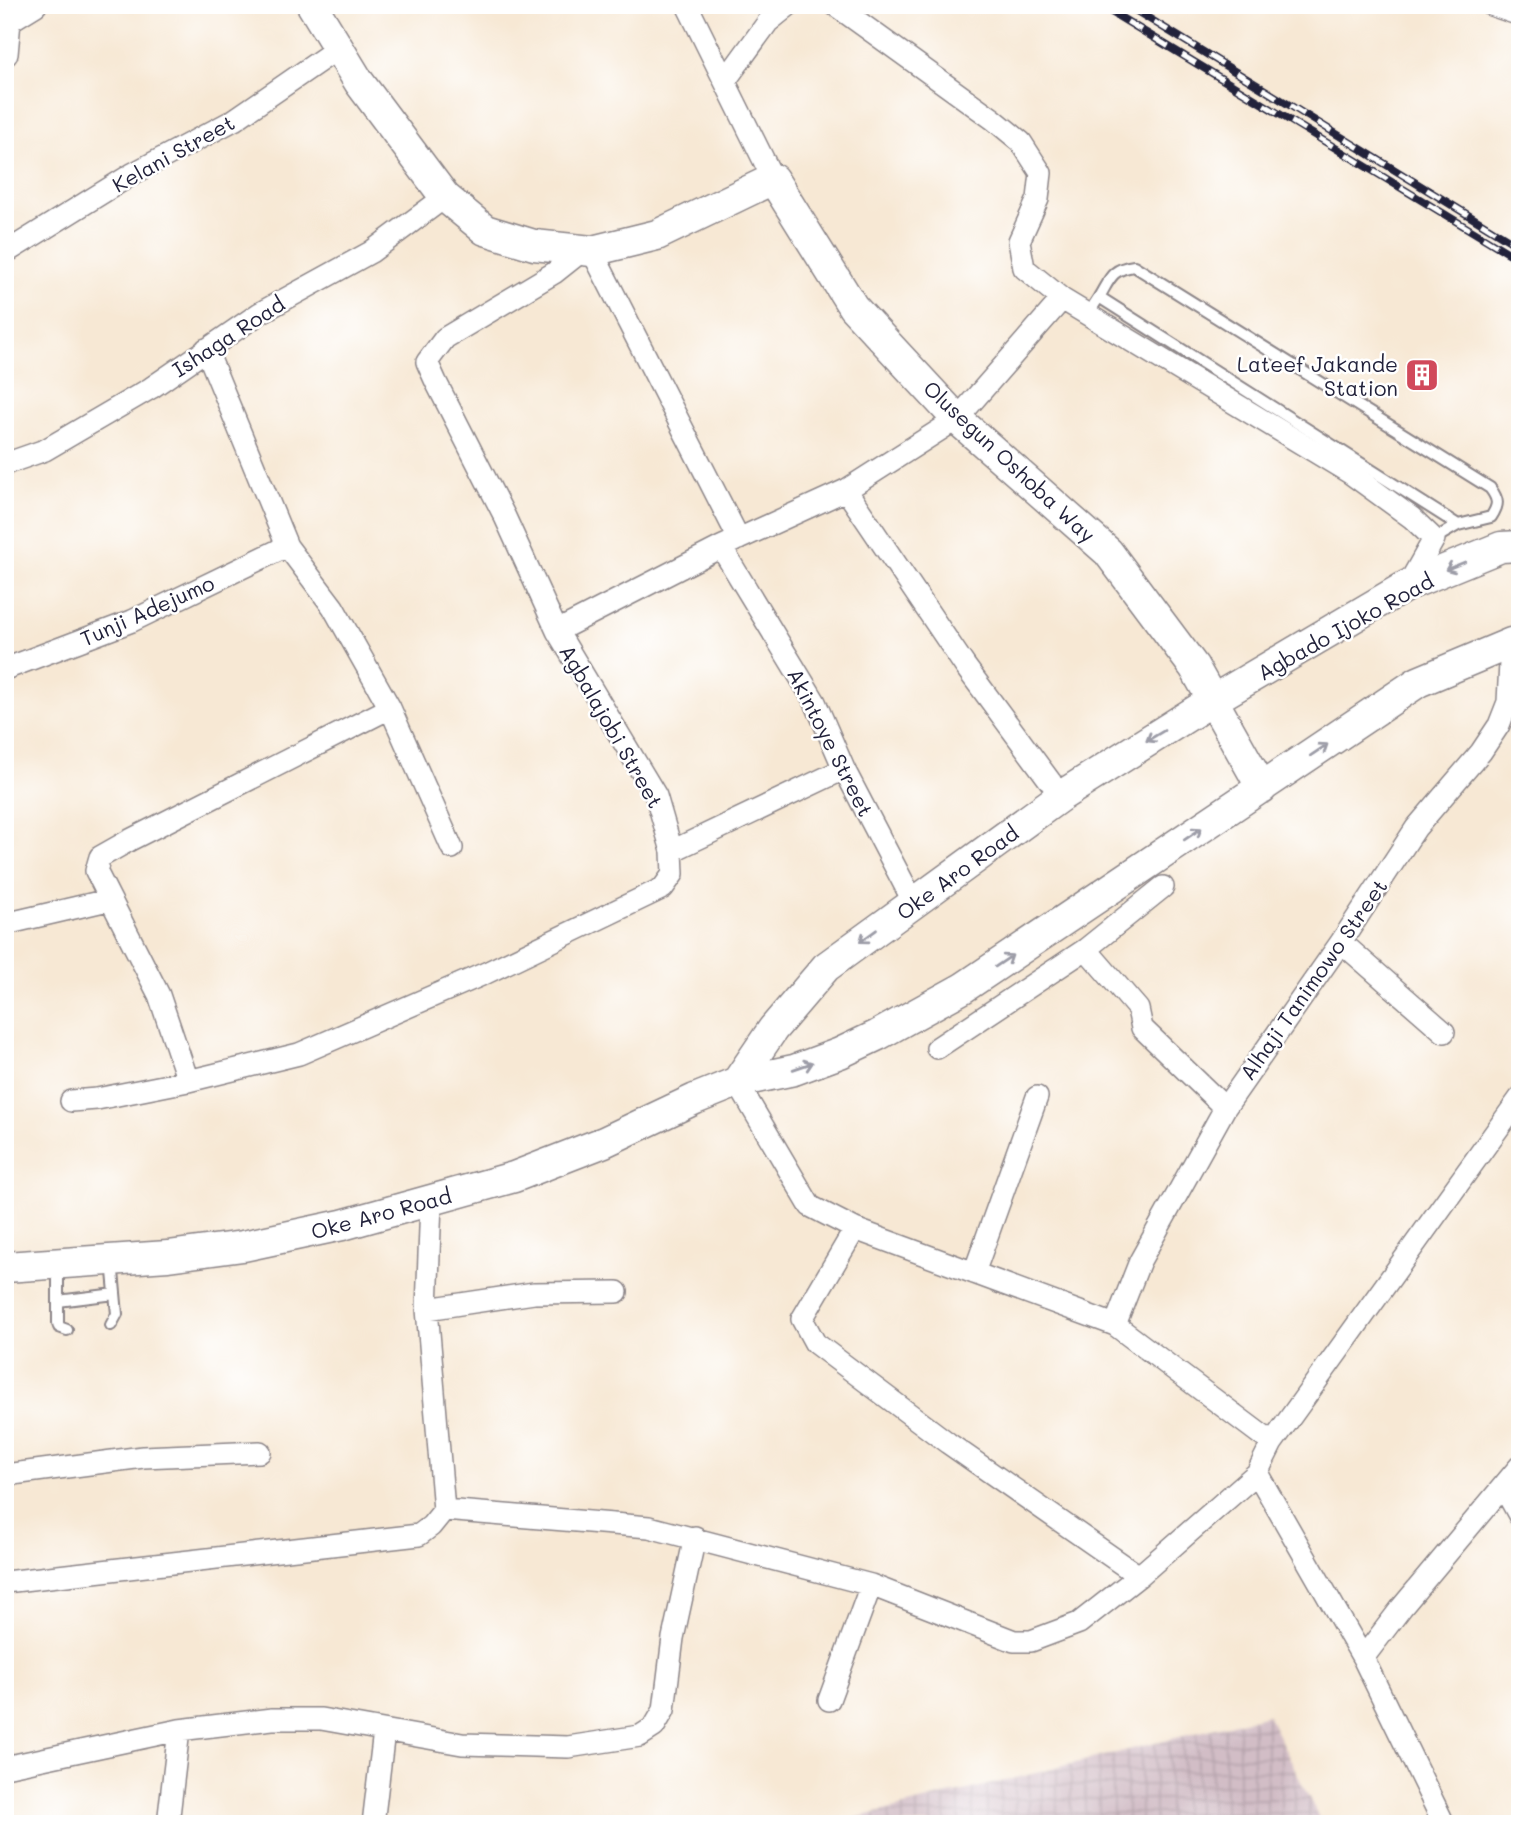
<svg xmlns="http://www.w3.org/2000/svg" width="1525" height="1829" font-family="Mali,sans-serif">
	<defs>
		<pattern id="industrial-grid" width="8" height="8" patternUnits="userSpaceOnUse" patternTransform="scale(1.75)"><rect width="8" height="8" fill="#d2bdc6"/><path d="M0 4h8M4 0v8" fill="none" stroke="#b4a2ab"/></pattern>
	</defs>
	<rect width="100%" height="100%" fill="#fff"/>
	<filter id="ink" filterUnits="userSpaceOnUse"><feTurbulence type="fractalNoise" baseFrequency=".0143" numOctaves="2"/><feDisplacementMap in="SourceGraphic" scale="14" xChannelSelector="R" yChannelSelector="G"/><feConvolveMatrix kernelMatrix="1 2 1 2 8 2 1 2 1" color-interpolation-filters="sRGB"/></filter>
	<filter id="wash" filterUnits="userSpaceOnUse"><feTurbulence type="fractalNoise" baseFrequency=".00686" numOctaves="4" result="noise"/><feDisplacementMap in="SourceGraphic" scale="28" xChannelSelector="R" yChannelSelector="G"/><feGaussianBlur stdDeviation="1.57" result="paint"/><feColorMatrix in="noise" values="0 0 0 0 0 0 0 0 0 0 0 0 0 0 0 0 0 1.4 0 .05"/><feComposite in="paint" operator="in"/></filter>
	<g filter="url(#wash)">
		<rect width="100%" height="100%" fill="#f7e8d4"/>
		<path fill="url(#industrial-grid)" d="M1268,1715L1322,1824H832Z"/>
	</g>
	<g filter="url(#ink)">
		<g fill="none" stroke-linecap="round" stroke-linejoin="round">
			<g stroke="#8c8588" stroke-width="14">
				<path id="lane" d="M1099,297C1110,279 1111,269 1134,266L1490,488C1499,500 1499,505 1491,517L1458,525L1434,539
					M1088,314L1099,297L1458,525
					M58,1264V1323L59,1327L67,1330
					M58,1301L115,1294
					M111,1325L117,1314L112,1261"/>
			</g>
			<g stroke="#8c8588" stroke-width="24">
				<path id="street" d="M687,5L773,179
					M835,5L993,119L1021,142L1041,173L1038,199L1019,241L1024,268L1062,299L1350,473L1412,518L1434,539L1408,585
					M1491,5L1520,15
					M5,56L7,54L10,21L36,5
					M725,81L768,22L789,5
					M592,251L739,539
					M5,253L134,173L234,120L337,49
					M206,349L287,546L333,607L390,708L452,848
					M5,464L45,450L151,388L260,313L371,252L445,197
					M846,490L965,666L1061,796
					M721,547L815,702L844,769L914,903
					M557,631L721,547L846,490L957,419L1062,299
					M5,669L132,621L287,546
					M672,851L844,769
					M1163,887L1086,949L1138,1009L1142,1028L1225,1108
					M5,924L108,900
					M1341,942L1444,1032
					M937,1048L1086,949
					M188,1081L159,995L96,871L100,857L130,840L390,708
					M737,1082L810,1206L855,1229L1115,1325L1272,1443
					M71,1101L97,1099L188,1081L299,1054L486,973L663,888L673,874L672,851L656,796L557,631L505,517L436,382L427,362L445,338L554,273L583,250
					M431,1201L427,1309L444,1510
					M855,1229L802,1319L815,1343L948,1443L1139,1576
					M974,1273L1037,1097
					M427,1309L534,1293L617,1292
					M1115,1325L1140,1261L1225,1108L1341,942L1416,828L1481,752L1499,725L1508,702L1511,643
					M1257,1473L1363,1658L1444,1824
					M5,1475L143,1457L260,1452
					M1504,1488L1520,1517
					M5,1582L419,1535L431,1526L444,1510L649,1527L871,1585L1014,1641H1031L1079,1623L1139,1576L1257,1473L1272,1443L1520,1098
					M1363,1658L1402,1607L1520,1466
					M829,1700L871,1585
					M5,1767L179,1730L272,1719H321L462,1744L568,1747L640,1736L654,1727L664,1710L673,1638L695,1537
					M168,1824L179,1730
					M373,1824L384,1731"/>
			</g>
			<g stroke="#8c8588" stroke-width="33">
				<path id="secondary" d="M312,5L359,82L445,197L485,230L534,245L592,251L657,235L773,179L853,307L957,419L1108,552L1194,667L1262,788
					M737,1082L773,1029L826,967L1061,796L1213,700L1408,585L1501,547L1520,546
					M5,1267L168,1256L243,1246L342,1225L514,1177L604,1142L695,1099L737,1082L794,1070L840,1053L878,1035L963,988L1418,682L1511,643L1520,642"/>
			</g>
			<use href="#lane" stroke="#fff" stroke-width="10"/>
			<use href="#street" stroke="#fff" stroke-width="21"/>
			<use href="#secondary" stroke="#fff" stroke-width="30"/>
			<g stroke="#22223b" stroke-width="8">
				<path id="rail" d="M1100,5L1520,260
					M1127,5L1520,247"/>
			</g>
			<use href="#rail" stroke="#fff" stroke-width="5" stroke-dasharray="16" stroke-linecap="butt"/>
		</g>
		<defs><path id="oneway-shaft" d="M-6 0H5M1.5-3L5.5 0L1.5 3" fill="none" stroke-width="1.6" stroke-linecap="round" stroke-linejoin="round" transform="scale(1.75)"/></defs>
		<g stroke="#9c9ca7">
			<use href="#oneway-shaft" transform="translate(1455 566) rotate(158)"/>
			<use href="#oneway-shaft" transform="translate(1155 736) rotate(149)"/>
			<use href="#oneway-shaft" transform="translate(1319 750) rotate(-34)"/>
			<use href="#oneway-shaft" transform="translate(1193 834) rotate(-34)"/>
			<use href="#oneway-shaft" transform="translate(868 936) rotate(144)"/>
			<use href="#oneway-shaft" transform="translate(1004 961) rotate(-34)"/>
			<use href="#oneway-shaft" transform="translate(803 1066) rotate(-19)"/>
		</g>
	</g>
	<defs>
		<g id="building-square" transform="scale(1.75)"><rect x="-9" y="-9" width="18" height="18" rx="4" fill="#d1495b" stroke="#fff"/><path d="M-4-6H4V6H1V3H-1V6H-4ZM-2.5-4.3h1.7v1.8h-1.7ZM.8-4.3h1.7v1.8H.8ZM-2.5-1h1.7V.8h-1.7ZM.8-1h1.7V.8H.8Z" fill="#fff"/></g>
	</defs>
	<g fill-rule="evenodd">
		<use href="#building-square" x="1422" y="375"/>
	</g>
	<g text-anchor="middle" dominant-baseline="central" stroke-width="5" stroke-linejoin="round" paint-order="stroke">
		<g font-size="21" fill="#22223b" stroke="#fff">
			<text transform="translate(173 153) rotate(-29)">Kelani Street</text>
			<text transform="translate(228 336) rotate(-33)">Ishaga Road</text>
			<text transform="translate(1010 461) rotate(43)">Olusegun Oshoba Way</text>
			<text transform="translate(147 610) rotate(-24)">Tunji Adejumo</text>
			<text transform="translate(1345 626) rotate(-29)">Agbado Ijoko Road</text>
			<text transform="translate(612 726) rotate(60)">Agbalajobi Street</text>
			<text transform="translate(831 742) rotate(63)">Akintoye Street</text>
			<text transform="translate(957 872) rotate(-36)">Oke Aro Road</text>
			<text transform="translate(1313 979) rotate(-55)">Alhaji Tanimowo Street</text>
			<text transform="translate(381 1213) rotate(-15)">Oke Aro Road</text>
		</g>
		<g font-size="21" fill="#22223b" stroke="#fff" text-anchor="end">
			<text x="1398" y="363">Lateef Jakande<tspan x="1398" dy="24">Station</tspan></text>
		</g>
	</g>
	<rect width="1525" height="1829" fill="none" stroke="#fff" stroke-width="28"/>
</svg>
